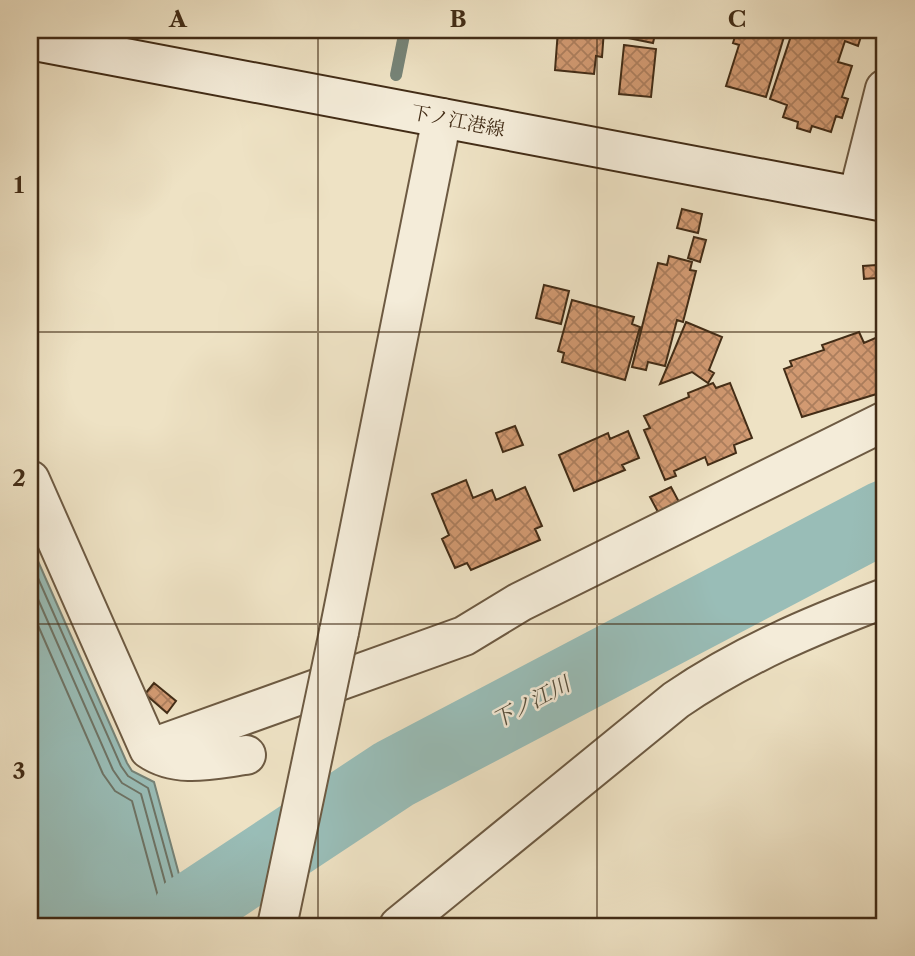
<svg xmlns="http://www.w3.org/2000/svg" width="915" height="956" font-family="'Libre Caslon Text','Noto Serif JP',serif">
	<defs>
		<pattern id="building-cross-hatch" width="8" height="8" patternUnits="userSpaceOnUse" patternTransform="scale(1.75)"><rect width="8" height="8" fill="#d29a72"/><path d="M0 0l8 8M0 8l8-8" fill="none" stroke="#ac7e5d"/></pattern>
	</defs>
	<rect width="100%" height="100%" fill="#eee2c4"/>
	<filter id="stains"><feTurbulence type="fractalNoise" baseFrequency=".00286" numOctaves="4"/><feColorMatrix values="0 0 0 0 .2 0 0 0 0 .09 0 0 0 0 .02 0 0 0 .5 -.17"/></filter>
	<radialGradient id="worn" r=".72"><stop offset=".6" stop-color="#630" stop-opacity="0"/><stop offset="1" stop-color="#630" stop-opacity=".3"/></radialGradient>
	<path fill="#99bdb7" stroke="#768377" stroke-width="2" d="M30,543L127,763L132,771L154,782L193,926H30Z"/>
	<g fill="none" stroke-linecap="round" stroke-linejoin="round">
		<path stroke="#6e7466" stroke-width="2" d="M30,560L121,766L128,776L148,788L186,926
			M30,581L113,770L122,783L141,794L177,926
			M30,607L103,774L115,791L132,801L166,926"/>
		<path stroke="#768377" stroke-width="12" d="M396,75L405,30"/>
		<path stroke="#99bdb7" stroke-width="72" d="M190,909L394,774L885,516"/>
	</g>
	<path fill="url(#building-cross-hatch)" stroke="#422c16" stroke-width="2" d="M127,30H148L150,35Z
		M558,30H604L602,57L596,56L594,74L555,70Z
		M619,30H656L653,43L618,36Z
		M687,30H710L709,34Z
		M737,30H786L766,97L726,86L739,45L733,43Z
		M793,30H863L858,46L845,41L838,62L852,66L842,97L848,99L842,118L836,116L831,132L812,126L810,132L797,128L798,122L783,117L787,105L770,99Z
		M624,45L656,49L651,97L619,94Z
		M682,209L702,214L698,233L677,228Z
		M694,237L706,240L700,262L688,258Z
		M669,256L692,262L690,270L696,271L683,322L677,320L665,366L648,362L646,370L632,367L658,263L667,265Z
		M876,265L877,278L864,279L863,266Z
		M544,285L569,291L561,324L536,318Z
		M572,300L634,317L632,324L640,327L625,380L562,362L564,353L558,351Z
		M686,322L722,337L709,370L714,373L708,383L692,372L660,384Z
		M859,332L864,343L880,336V370L876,371L883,392L802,417L784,369L792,366L790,361L824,350L822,345Z
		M713,383L716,388L730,383L752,438L734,445L736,453L708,465L705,457L674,471L676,476L665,480L644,430L650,428L644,416L689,397L688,393Z
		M515,426L523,445L503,452L496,433Z
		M628,431L639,458L622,465L625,470L574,491L559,455L608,433L610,439Z
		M466,480L473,498L492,490L496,500L525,487L542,526L535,529L540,540L471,570L467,563L455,568L442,539L449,535L432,494Z
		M671,487L679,502L658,512L650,497Z
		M154,683L176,701L167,713L145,694Z"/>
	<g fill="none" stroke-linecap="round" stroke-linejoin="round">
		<g stroke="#6d5a42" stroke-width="42">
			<path id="minor" d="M858,196L885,89
				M30,480L149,749C178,769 214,759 246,755
				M149,749L464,636L520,602L885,421"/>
		</g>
		<g stroke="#6d5a42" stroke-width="42">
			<path id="tertiary" d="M339,632L442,118
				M399,926L676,700C742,655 811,626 885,598"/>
		</g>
		<g stroke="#422c16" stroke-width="42">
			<path id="secondary" d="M30,40L885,202"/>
		</g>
		<use href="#minor" stroke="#f4ecd9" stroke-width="38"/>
		<use href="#tertiary" stroke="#f4ecd9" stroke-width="38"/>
		<use href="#secondary" stroke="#f4ecd9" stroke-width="38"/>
		<g stroke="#6d5a42" stroke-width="42" stroke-linecap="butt">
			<path id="tertiary-bridge" d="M277,926L339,632"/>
		</g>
		<use href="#tertiary-bridge" stroke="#f4ecd9" stroke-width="38"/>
	</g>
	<path fill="none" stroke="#422c16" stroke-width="2" stroke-opacity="0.55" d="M318,30V926M597,30V926M30,332H885M30,624H885"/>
	<g text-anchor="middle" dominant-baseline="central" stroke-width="5" stroke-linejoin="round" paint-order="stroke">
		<g font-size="19" fill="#422c16" stroke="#f4ecd9">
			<text transform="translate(458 121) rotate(11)">下ノ江港線</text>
		</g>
		<g font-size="21" font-style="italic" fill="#58503e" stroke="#f4ecd9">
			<text transform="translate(531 702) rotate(-28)">下ノ江川</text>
		</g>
	</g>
	<rect width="915" height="956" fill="none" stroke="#eee2c4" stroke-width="77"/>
	<rect x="38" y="38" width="838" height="880" fill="none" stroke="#422c16" stroke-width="2.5"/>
	<g font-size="23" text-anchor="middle" font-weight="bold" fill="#422c16">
		<text x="178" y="27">A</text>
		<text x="458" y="27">B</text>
		<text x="737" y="27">C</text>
		<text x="19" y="193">1</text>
		<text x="19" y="486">2</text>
		<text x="19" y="779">3</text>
	</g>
	<rect width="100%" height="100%" filter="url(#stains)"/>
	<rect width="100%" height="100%" fill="url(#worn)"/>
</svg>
